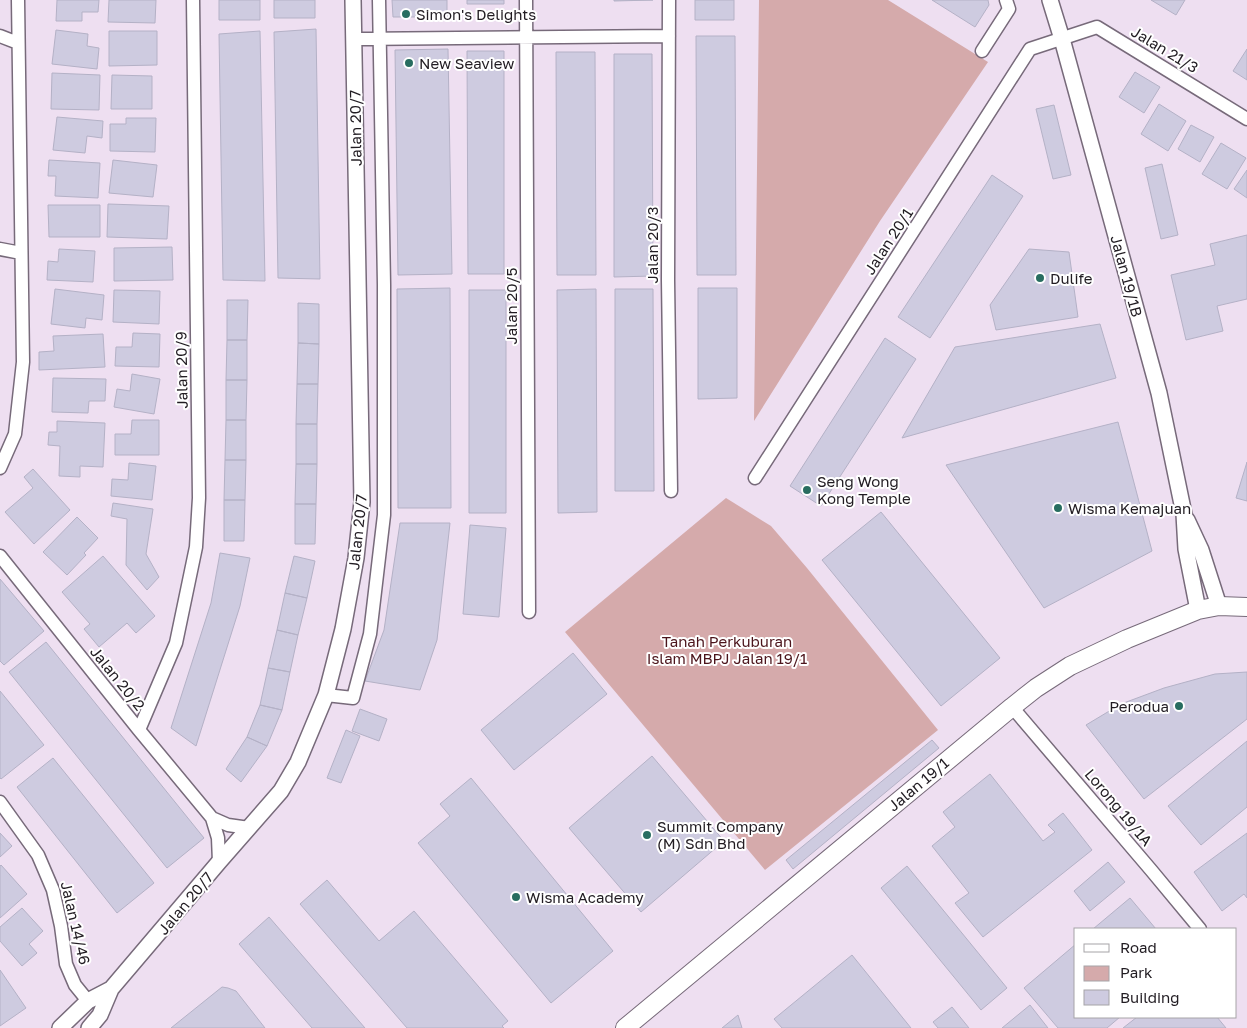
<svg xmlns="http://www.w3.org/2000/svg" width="1247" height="1028" font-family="'Golos Text',sans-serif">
	<rect width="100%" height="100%" fill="#eedff1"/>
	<path fill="#d5aaab" d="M759,0H888L988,62L880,221L754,421Z
		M726,498L771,526L807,568L938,730L765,870L565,632Z"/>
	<path fill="#cecbe0" stroke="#b4b1c6" d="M57,0H99L98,12H82V21H56Z
		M109,0H156L155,23L108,22Z
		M219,0H260V20H219Z
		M274,0H315V18H274Z
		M392,0H447V17H393Z
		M467,0H504V4H467Z
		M614,0H653L614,1Z
		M695,0H734V20H695Z
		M932,0H988L989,5L975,27Z
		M1151,0H1185L1176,15Z
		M316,29L320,279L278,278L274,32Z
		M56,30L88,34L87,46L99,48L97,69L52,64Z
		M109,31H157V65L109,66Z
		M260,31L265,281L223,280L219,34Z
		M696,36H735L736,275H697Z
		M448,49L452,274L398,275L395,50Z
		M1247,49V80L1233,71Z
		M467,51H504V274H468Z
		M556,52H595L596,275H557Z
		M614,54H652L653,276L614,277Z
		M1135,72L1160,87L1144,113L1119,97Z
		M52,73L100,75L99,110L51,109Z
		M112,75L152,76V109H111Z
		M1159,104L1186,121L1168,151L1141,134Z
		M1054,105L1071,175L1053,179L1036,109Z
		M57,117L103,121L102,138L87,136L85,153L53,150Z
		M126,118H156L155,152L110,151V124H126Z
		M1191,125L1214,137L1200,162L1178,149Z
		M1221,143L1246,158L1227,189L1202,174Z
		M49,160L100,163L98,198L55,196L56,176H48Z
		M113,160L157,165L153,197L109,193Z
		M1162,164L1178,235L1161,239L1145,168Z
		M1247,170V198L1234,189Z
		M992,175L1023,196L930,338L898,317Z
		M108,204L169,206L167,239L107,237Z
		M48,205H100V237H49Z
		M1247,235V299L1217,306L1223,331L1186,340L1171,275L1215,265L1210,244Z
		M172,247L173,280L114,281V248Z
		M59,249L95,251L93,282L47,280L48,261L58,262Z
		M1029,249L1069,252L1078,317L996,330L990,305Z
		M450,288L451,508H398L397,289Z
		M698,288H737V398L698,399Z
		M55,289L104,295L102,320L86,318L85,328L51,324Z
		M596,289L597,512L558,513L557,290Z
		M615,289H653L654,491H615Z
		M114,290L160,291L159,324L113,322Z
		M469,290H506V513H469Z
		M227,300H248L247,340H227Z
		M298,303L319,304V344L298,343Z
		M1100,324L1116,378L902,438L955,347Z
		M133,333L160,334L159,367L115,366L116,347H132Z
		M103,334L105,367L39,370V352L54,351L53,336Z
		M885,338L916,359L821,506L790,486Z
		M227,340H247V380H226Z
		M298,343L319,344L318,384H297Z
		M132,374L160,379L154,414L114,407L117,389L130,391Z
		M53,378L106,379L105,401H89L88,413L52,412Z
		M226,380H247L246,420H226Z
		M297,384H318L317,424H296Z
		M132,420H159V455H115V434H131Z
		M226,420H246V460H225Z
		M57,421L105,423L103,467L80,466V477L59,476L60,446L48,445L49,432H57Z
		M1118,422L1152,551L1044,608L946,465Z
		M296,424H317V464H296Z
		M225,460H246L245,500H224Z
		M1247,462V501L1236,498Z
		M129,463L156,466L152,500L111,496L112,479L128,480Z
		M296,464H317L316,504H295Z
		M33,469L70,510L34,544L5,512L33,488L24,477Z
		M224,500H245L244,541H224Z
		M113,503L153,509L146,554L159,577L147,590L126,565L127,519L111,516Z
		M295,504H316L315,544H295Z
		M881,512L1000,658L941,706L822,560Z
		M77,517L98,538L84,553L86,555L67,575L43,552Z
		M400,523H450L437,640L420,690L365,681L384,630Z
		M470,525L506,528L499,617L463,614Z
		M220,553L250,558L240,606L196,746L171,728L211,603Z
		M103,556L155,616L136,633L127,623L99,647L84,629L90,624L62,592Z
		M294,556L315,561L307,598L285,593Z
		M0,579L44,631L4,665L0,661Z
		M285,593L307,598L298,635L277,630Z
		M277,630L298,635L290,672L268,668Z
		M46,642L204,838L167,868L9,672Z
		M573,653L607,694L514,770L481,730Z
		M268,668L290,672L282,710L260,705Z
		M1247,672V719L1144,799L1086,725L1121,704L1164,688L1215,674Z
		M0,691L44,745L1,779L0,778Z
		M260,705L282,710L267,746L247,737Z
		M360,709L387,719L379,741L352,731Z
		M346,730L360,736L341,783L327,778Z
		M247,737L267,746L241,782L226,769Z
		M932,740L939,748L793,869L786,860Z
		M1247,741V807L1201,845L1168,806Z
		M652,756L724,841L641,912L569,828Z
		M53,758L154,883L117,913L17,787Z
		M990,774L1043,841L1055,832L1048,825L1063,813L1092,850L983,937L955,903L969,893L932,846L955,827L943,812Z
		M471,778L613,951L551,1003L418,843L450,816L440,804Z
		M0,833L12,846L0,857Z
		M1247,833V898L1244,894L1222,911L1194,872Z
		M1108,862L1125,882L1090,911L1074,891Z
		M1,865L27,894L0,918V866Z
		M907,866L1007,988L981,1010L881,888Z
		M327,880L379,941L414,911L508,1021L502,1026L504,1028H407L300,904Z
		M1130,898L1156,929H1093Z
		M22,908L43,931L29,944L37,953L22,966L0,941V927Z
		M269,917L365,1028H312L239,944Z
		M1076,944V1017H1120L1107,1028H1058L1024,988Z
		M852,955L911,1028H782L774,1019Z
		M0,970L26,1008L0,1026Z
		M222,987L228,988L236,991L265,1028H171Z
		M1030,1005L1048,1028H1002Z
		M952,1007L969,1028H938L933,1022Z
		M738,1015L742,1028H722Z
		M1137,1017H1217L1226,1028H1123Z"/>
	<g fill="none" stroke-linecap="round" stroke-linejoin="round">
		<g stroke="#776a7a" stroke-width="15">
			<path id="minor" d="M526,0L529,612
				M669,0L668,280L671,491
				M0,36L18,43
				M354,39L669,36
				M982,51L1009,9L1006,0
				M0,249L21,253
				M0,468L15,434L23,362L18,0
				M755,478L1030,49L1097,27L1247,119
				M0,556L139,730L212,818L218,838L219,862
				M326,695L353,698L370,634L384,515V285L379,0
				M1012,707L1151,870L1200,929
				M139,730L176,643L196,547L199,498L193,0
				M0,802L38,855L53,890L61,926L66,964L75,985L88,1001
				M212,818L228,825L249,828"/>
		</g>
		<g stroke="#776a7a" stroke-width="18">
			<path id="tertiary" d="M1050,0L1062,39L1159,393L1184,514L1186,549L1198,610
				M1187,520L1201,550L1219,606
				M60,1028L88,1001L111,989
				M89,1028L100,1015L111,989L219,862L281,791L298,762L326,695L343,629L356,558L362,502L353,0"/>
		</g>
		<g stroke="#776a7a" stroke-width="20">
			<path id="secondary" d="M625,1028L1012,707L1036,688L1070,666L1127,639L1198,610L1219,606L1247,607"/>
		</g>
		<use href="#minor" stroke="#fff" stroke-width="12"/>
		<use href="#tertiary" stroke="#fff" stroke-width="15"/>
		<use href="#secondary" stroke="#fff" stroke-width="18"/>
	</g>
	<g fill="#286d60" stroke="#fff" stroke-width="2">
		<circle cx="406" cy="14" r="5"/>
		<circle cx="409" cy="63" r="5"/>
		<circle cx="1040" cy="278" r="5"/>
		<circle cx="807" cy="490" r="5"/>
		<circle cx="1058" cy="508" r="5"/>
		<circle cx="1179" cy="706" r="5"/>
		<circle cx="647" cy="835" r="5"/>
		<circle cx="516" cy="897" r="5"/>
	</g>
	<g text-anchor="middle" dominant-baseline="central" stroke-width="4" stroke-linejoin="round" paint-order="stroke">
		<g font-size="15" fill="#211c22" stroke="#fff" text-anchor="start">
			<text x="416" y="14">Simon's Delights</text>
			<text x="419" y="63">New Seaview</text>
			<text x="1050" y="278">Dulife</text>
			<text x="817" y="481">Seng Wong<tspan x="817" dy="17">Kong Temple</tspan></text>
			<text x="1068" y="508">Wisma Kemajuan</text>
			<text x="1169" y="706" text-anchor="end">Perodua</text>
			<text x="657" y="826">Summit Company<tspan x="657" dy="17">(M) Sdn Bhd</tspan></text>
			<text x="526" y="897">Wisma Academy</text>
		</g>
		<g font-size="15" fill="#211c22" stroke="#fff">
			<text transform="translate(1165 49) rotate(31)">Jalan 21/3</text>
			<text transform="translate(355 128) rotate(-91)">Jalan 20/7</text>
			<text transform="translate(888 241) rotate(-57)">Jalan 20/1</text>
			<text transform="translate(652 245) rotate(-90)">Jalan 20/3</text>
			<text transform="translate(1127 276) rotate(75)">Jalan 19/1B</text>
			<text transform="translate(511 306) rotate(-90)">Jalan 20/5</text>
			<text transform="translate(181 370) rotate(-91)">Jalan 20/9</text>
			<text transform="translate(357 532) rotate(-84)">Jalan 20/7</text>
			<text transform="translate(118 678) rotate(51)">Jalan 20/2</text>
			<text transform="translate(918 784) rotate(-40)">Jalan 19/1</text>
			<text transform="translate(1119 807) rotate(50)">Lorong 19/1A</text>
			<text transform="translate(185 903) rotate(-50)">Jalan 20/7</text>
			<text transform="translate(76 923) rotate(77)">Jalan 14/46</text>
		</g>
		<g font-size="15" fill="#4b141b" stroke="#fff">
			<text x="727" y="641">Tanah Perkuburan<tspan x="727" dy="17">Islam MBPJ Jalan 19/1</tspan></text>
		</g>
	</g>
	<rect x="1074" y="928" width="162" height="90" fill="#ffffff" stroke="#a6a4a7"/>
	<rect x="1084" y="944" width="25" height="8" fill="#ffffff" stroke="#a6a4a7"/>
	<text x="1120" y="953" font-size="15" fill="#211c22">Road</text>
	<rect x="1084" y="966" width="25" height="15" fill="#d5aaab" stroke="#a6a4a7"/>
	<text x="1120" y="978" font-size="15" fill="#211c22">Park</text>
	<rect x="1084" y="990" width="25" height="15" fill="#cecbe0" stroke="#a6a4a7"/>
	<text x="1120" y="1003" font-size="15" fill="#211c22">Building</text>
</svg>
